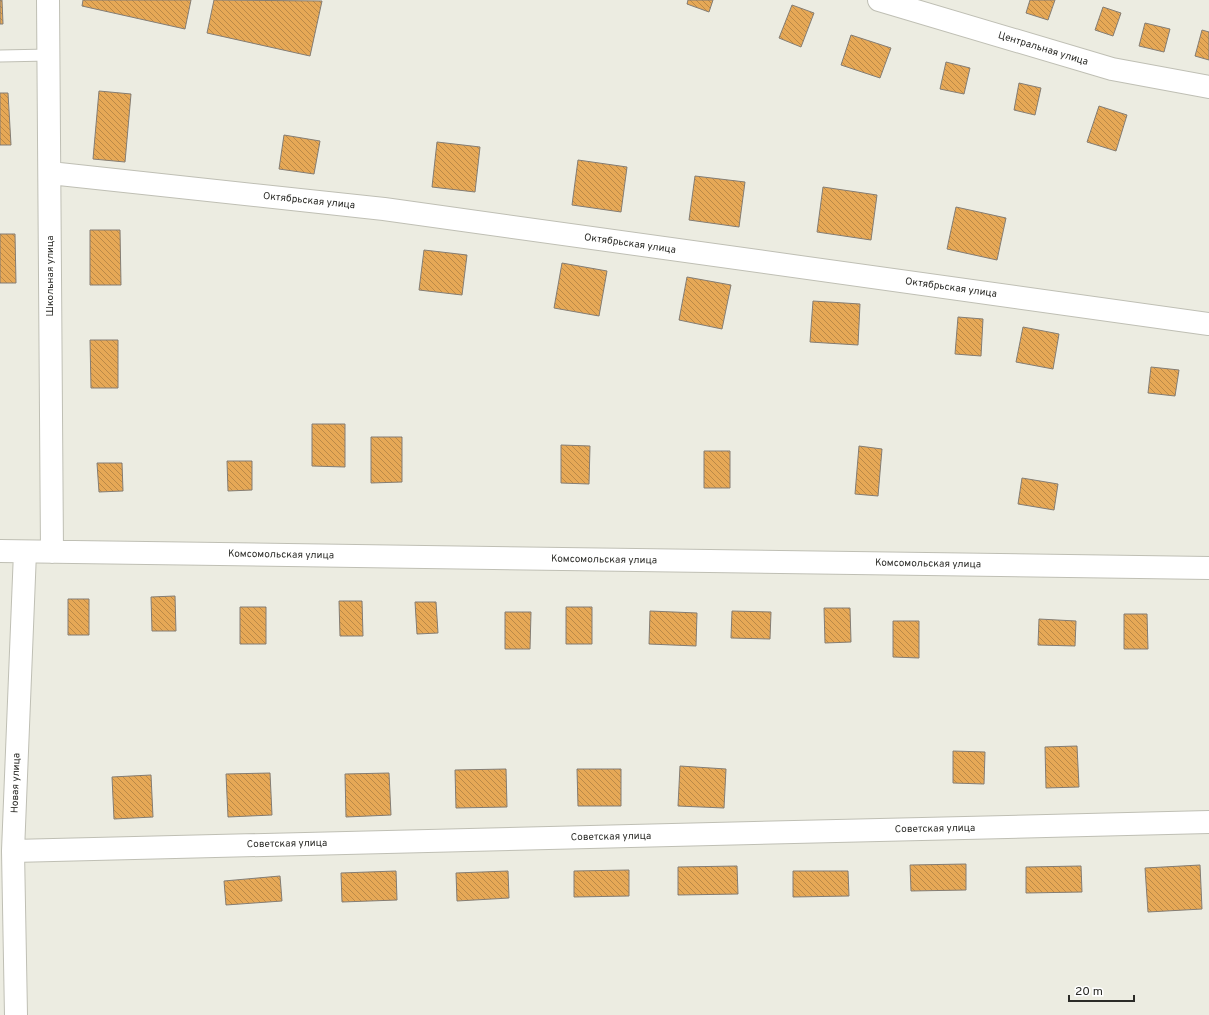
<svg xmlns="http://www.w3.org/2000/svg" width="1209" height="1015" font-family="Overpass,sans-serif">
	<defs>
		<pattern id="building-back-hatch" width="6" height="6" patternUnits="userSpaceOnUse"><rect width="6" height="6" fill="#e6a856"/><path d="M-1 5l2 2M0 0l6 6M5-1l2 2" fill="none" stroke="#bb8947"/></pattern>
	</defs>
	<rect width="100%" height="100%" fill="#ecece1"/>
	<path fill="url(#building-back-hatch)" stroke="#847d74" d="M0,0H2L3,24H0Z
		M83,0H191L185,29L82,6Z
		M214,0L322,1L310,56L207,33Z
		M688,0H713L709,12L687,4Z
		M1030,0H1055L1048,20L1026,13Z
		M792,5L814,13L801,47L779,38Z
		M1103,7L1121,13L1113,36L1095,30Z
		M1145,23L1170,29L1164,52L1139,46Z
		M1202,30L1209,32V60L1195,56Z
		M851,35L891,48L880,78L841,65Z
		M946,62L970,68L964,94L940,89Z
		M1019,83L1041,88L1035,115L1014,110Z
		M99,91L131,94L125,162L93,159Z
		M0,93H8L11,145H0Z
		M1099,106L1127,115L1116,151L1087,142Z
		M284,135L320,141L314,174L279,169Z
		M437,142L480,147L475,192L432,187Z
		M578,160L627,167L621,212L572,205Z
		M695,176L745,182L739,227L689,220Z
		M823,187L877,195L871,240L817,232Z
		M956,207L1006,218L997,260L947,249Z
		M90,230H120L121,285H90Z
		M0,234H15L16,283H0Z
		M424,250L467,255L462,295L419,290Z
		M562,263L607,271L599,316L554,308Z
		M687,277L731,285L722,329L679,320Z
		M813,301L860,304L858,345L810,342Z
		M958,317L983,319L981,356L955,354Z
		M1023,327L1059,334L1053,369L1016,362Z
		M90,340H118V388H91Z
		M1151,367L1179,370L1175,396L1148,393Z
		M312,424H345V467L312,466Z
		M371,437H402V482L371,483Z
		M561,445L590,446L589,484L561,483Z
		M859,446L882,449L878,496L855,494Z
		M704,451H730V488H704Z
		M227,461H252V490L228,491Z
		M97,463H122L123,491L99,492Z
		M1022,478L1058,484L1054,510L1018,504Z
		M175,596L176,631H152L151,597Z
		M68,599H89V635H68Z
		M339,601H362L363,636H340Z
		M415,602H436L438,633L417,634Z
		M240,607H266V644H240Z
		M566,607H592V644H566Z
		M824,608H850L851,642L825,643Z
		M650,611L697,613L696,646L649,644Z
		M732,611L771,612L770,639L731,638Z
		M505,612H531L530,649H505Z
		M1124,614H1147L1148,649H1124Z
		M1039,619L1076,621L1075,646L1038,645Z
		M893,621H919V658L893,657Z
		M1077,746L1079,787L1046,788L1045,747Z
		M953,751L985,752L984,784L953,783Z
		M680,766L726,769L724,808L678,806Z
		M506,769L507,807L456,808L455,770Z
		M577,769H621V806H578Z
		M270,773L272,815L228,817L226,774Z
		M389,773L391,815L346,817L345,774Z
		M151,775L153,817L114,819L112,777Z
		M966,864V890L911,891L910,865Z
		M1200,865L1202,909L1148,912L1145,868Z
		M737,866L738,894L678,895V867Z
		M1081,866L1082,892L1026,893V867Z
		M629,870V896L574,897V871Z
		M396,871L397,900L342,902L341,873Z
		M508,871L509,898L457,901L456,873Z
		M793,871H848L849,896L793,897Z
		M280,876L282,901L226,905L224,881Z"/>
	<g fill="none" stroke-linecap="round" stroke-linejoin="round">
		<g stroke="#bfbfb4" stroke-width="13">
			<path id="service" d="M0,56L49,55"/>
		</g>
		<g stroke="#bfbfb4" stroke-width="24">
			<path id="minor" d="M48,0L52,552
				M879,0L1112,69L1209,87
				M50,173L384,209L1209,324
				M0,551L1209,568
				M13,851L1209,822
				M16,1015L13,851L25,552"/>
		</g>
		<use href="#service" stroke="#fff" stroke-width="11"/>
		<use href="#minor" stroke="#fff" stroke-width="22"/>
	</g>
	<g text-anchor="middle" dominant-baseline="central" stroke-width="3" stroke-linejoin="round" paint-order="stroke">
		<g font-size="10" fill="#2b2b27" stroke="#fff">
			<text transform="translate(1043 49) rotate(17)">Центральная улица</text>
			<text transform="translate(309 201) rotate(6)">Октябрьская улица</text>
			<text transform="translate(630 244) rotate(8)">Октябрьская улица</text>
			<text transform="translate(50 276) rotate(-90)">Школьная улица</text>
			<text transform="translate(951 288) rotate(8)">Октябрьская улица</text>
			<text transform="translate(281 555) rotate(1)">Комсомольская улица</text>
			<text transform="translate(604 560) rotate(1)">Комсомольская улица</text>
			<text transform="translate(928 564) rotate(1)">Комсомольская улица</text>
			<text transform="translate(16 783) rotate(-88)">Новая улица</text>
			<text transform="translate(935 829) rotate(-1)">Советская улица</text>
			<text transform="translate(611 837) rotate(-1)">Советская улица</text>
			<text transform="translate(287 844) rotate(-1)">Советская улица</text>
		</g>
	</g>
	<path d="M1069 995v6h65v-6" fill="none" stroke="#2b2b27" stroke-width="2"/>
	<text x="1075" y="995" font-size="12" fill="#2b2b27" stroke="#ffffff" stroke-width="3" paint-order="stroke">20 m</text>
</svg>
